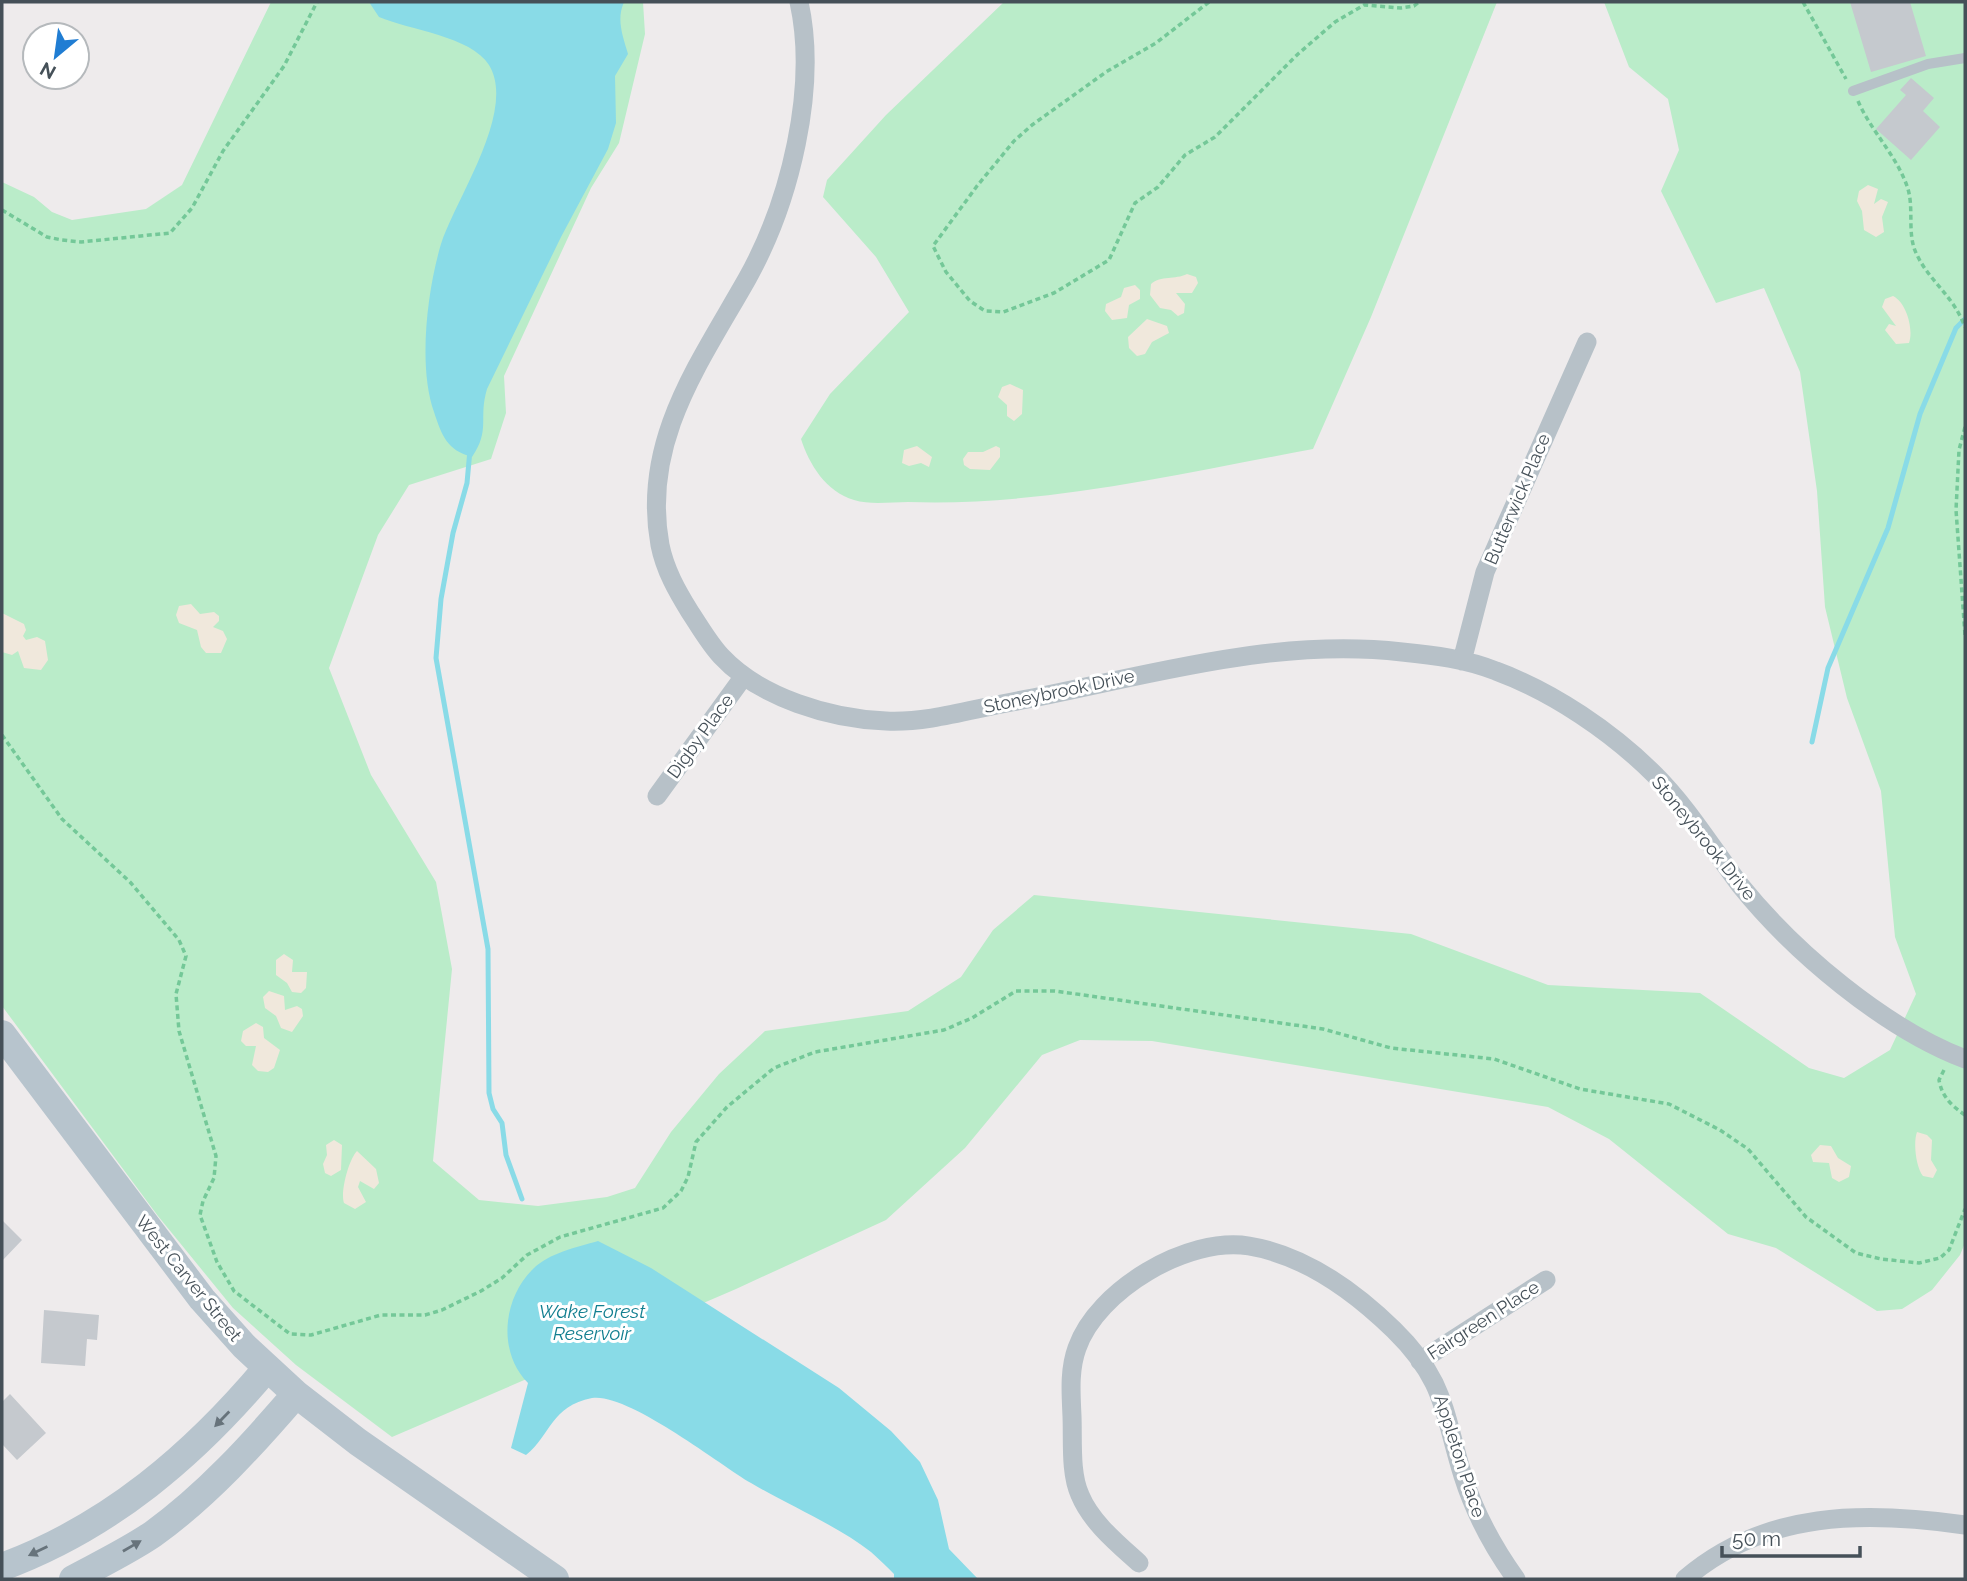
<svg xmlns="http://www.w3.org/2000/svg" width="1967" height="1581" font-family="Raleway,sans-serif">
	<rect width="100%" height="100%" fill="#eeebec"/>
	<path fill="#baecc9" d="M271,2H643L645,34L619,143L591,188L504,376L506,413L491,459L409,485L378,535L329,668L371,775L436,882L452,969L433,1161L479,1200L538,1206L607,1197L635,1188L671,1132L719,1074L765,1031L908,1011L961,977L993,930L1034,895L1411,934L1548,985L1700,993L1809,1068L1844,1078L1890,1050L1916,994L1895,937L1881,791L1847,698L1825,607L1817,491L1800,372L1764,288L1716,303L1661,191L1679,150L1668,99L1629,67L1604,2H1965V1243L1960,1255L1932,1290L1902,1309L1877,1311L1776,1248L1728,1234L1609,1139L1548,1107L1152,1041L1080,1040L1042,1055L965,1148L886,1220L736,1289L392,1437L296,1365L233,1308L158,1216L2,1006V182L34,197L52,212L72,220L146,209L182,185Z
		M1004,2H1497L1371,317L1313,449C1183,473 1040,507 908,502C891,502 870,505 854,500C826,492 809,464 801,439L830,394L909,312L876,257L823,197L827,180L886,115Z"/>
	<path fill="#f0e8dc" d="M1868,185L1878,189L1874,204L1881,199L1888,202L1882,217L1884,232L1876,237L1864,230L1862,211L1857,201L1859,191Z
		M1187,274L1196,277L1198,283L1192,293H1176L1185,304L1184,313L1178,316L1171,310L1160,308L1150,295L1151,284C1161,275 1175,280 1187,274Z
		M1135,285L1140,290V299L1129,305L1127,318L1112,320L1105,311L1106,304L1121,297L1124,288Z
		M1893,296C1906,302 1914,329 1909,343L1896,344L1885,330L1889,324L1896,326L1882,307L1885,299Z
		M1147,319L1167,326L1169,333L1152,342L1145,354L1137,356L1129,348L1128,337Z
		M1010,384L1023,390L1022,414L1014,421L1007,416V405L998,397L1002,387Z
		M917,446L932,457L929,467L921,463L909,466L902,463L904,450Z
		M996,446L1000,448V457L990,470L970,469L964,465L963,459L968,452H983Z
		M191,604L200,614L214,612L219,616V621L213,627L223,631L227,639L221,653H206L201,647L197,630L179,623L176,615L179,606Z
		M2,613L24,624L26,630L23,636L26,640L37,637L45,641L48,660L41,670L24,668L18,651L12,655L2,652Z
		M284,954L293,960L292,972H307L306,988L301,993L292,992L287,983L276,975V960Z
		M269,991L284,996L285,1010L297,1006L302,1009L303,1016L292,1032L281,1028L276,1016L265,1008L263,997Z
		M256,1023L263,1027L264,1038L280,1050L274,1068L268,1072L258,1071L252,1065L256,1046H246L241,1041L243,1031Z
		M1917,1132L1927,1135L1932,1140L1931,1160L1937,1170L1933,1178L1923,1176C1916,1167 1913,1143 1917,1132Z
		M334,1140L342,1145L341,1170L331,1176L325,1173L323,1164L327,1155L326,1145Z
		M1820,1145L1831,1146L1838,1158L1851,1166L1849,1177L1839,1182L1832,1178L1829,1163L1813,1162L1811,1155Z
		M357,1151L376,1169L379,1183L374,1189L360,1181L358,1187L366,1202L355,1209L344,1203C340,1192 349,1159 357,1151Z"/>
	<path fill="#89dbe7" d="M369,2H624C616,20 623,36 628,54L615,76L616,123L608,149L561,237L487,389C478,419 491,429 472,457C447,450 442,436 434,412C418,367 427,291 441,244C456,198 517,111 489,65C471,36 409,30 379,17Z
		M598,1241L651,1268L839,1388L891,1431L920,1462L938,1500L949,1549L978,1579H894V1574C887,1567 879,1559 871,1552C838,1526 788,1505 751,1483C719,1464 627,1392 592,1398C551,1406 551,1435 526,1455L511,1448L528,1383C497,1352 503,1298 533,1269C549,1253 577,1247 598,1241Z"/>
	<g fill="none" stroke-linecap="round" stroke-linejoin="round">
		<path stroke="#89dbe7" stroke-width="5" d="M470,450L467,483L453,533L441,599L436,658L488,949L489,1093L493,1109L502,1123L506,1155L522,1199
			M1812,742L1828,668L1888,528L1920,414L1956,328L1965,319"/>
	</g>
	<path fill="#c5c9ce" d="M1850,2H1910L1926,56L1871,72Z
		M1911,78L1934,98L1923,111L1940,127L1911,160L1876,129L1906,95L1900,90Z
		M2,1220L22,1240L2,1261Z
		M44,1310L99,1315L97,1340L87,1339L85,1366L41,1363Z
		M10,1394L46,1433L17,1460L2,1444V1402Z"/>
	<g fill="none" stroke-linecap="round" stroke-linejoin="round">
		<path stroke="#74c898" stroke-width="3.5" stroke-dasharray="5 3.5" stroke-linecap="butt" d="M1209,2L1156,43L1106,72L1032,125L1014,141L977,186L933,246L946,272L970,301L985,311L1003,312L1054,293L1109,260L1135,203L1158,187L1185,155L1215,137L1298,54L1335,22L1364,5L1401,8L1414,6L1419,2
			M1803,2L1846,79
			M1858,101C1871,131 1896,155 1907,186C1915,208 1906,234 1917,255C1930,282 1953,295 1965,327
			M2,210L47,237L62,240L81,242L170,233L192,208L223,151L284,66L317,2
			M1965,427L1959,450L1956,510L1965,635
			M2,735L62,819L130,882L179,940L186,956L176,994L179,1031L216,1156L214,1178L203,1201L200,1215L217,1262L234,1291L290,1334L311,1335L381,1315H425L442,1310L481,1291L502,1278L527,1255L560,1237L663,1208L681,1191L688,1177L696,1142L727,1107L774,1068L815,1052L944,1030L972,1018L1016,991H1055L1323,1029L1391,1048L1494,1059L1580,1089L1669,1104L1720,1130L1748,1149L1806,1217L1856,1253L1881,1259L1919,1263L1940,1258L1949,1250L1965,1209
			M1944,1070L1939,1080C1942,1097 1952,1106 1965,1115"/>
		<path stroke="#b7c1c8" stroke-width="10" d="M1853,91L1928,64L1965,58"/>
		<path stroke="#b7c1c8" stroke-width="19" d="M799,2C818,88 790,202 747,279C699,364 641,442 660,545C665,570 677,591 690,612C700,627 709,643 721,656C760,698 831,719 886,721C928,723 972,709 1012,702C1141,678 1269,637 1402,652C1433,655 1466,659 1496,671C1553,692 1612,732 1655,775C1688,808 1712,848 1740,885C1794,952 1884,1028 1965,1059
			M1462,661L1485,572L1587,342
			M657,796L744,676
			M1420,1361L1546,1280
			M1139,1563C1118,1544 1091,1522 1080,1495C1070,1473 1073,1441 1072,1416C1071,1393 1069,1370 1077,1348C1097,1290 1188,1236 1249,1246C1304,1255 1355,1292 1394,1330C1446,1381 1443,1412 1463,1476C1475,1514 1493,1547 1516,1579
			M1685,1579C1765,1510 1866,1511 1965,1525"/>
		<path stroke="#b7c4cd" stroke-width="28" d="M2,1034L202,1299L244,1346L296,1394L358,1442L555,1579
			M2,1567C110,1527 194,1455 267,1368
			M73,1579C99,1565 128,1551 153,1534C207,1495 253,1444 296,1394"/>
	</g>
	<defs><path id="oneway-solid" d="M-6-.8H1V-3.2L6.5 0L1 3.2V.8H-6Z" transform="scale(1.75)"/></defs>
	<g fill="#67737b">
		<use href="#oneway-solid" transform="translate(222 1419) rotate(134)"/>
		<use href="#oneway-solid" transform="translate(132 1546) rotate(-30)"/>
		<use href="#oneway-solid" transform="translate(38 1551) rotate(154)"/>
	</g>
	<g text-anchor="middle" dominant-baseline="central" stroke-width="6" stroke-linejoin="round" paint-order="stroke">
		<g font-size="18" fill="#455058" stroke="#fff">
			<text transform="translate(1517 499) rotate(-67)">Butterwick Place</text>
			<text transform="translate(1059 691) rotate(-12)">Stoneybrook Drive</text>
			<text transform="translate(700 736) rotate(-54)">Digby Place</text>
			<text transform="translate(1704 838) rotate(51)">Stoneybrook Drive</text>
			<text transform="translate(189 1278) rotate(51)">West Carver Street</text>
			<text transform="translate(1483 1320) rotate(-33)">Fairgreen Place</text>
			<text transform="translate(1460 1456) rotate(72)">Appleton Place</text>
		</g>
		<g font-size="19" font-style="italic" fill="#127f90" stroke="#fff">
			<text x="592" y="1311">Wake Forest<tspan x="592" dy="22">Reservoir</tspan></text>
		</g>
	</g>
	<rect width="1967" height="1581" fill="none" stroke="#455058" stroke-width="7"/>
	<g transform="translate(56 56) rotate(209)"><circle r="33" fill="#ffffff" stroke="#b5b9bc" stroke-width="2"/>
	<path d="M0-5L12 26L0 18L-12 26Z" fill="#207dd3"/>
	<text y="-10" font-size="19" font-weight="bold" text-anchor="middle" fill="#455058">N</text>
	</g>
	<path d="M1722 1546v10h138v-10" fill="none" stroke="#455058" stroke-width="3.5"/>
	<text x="1732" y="1546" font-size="21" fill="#455058" stroke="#ffffff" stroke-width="5" paint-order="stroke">50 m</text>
</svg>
